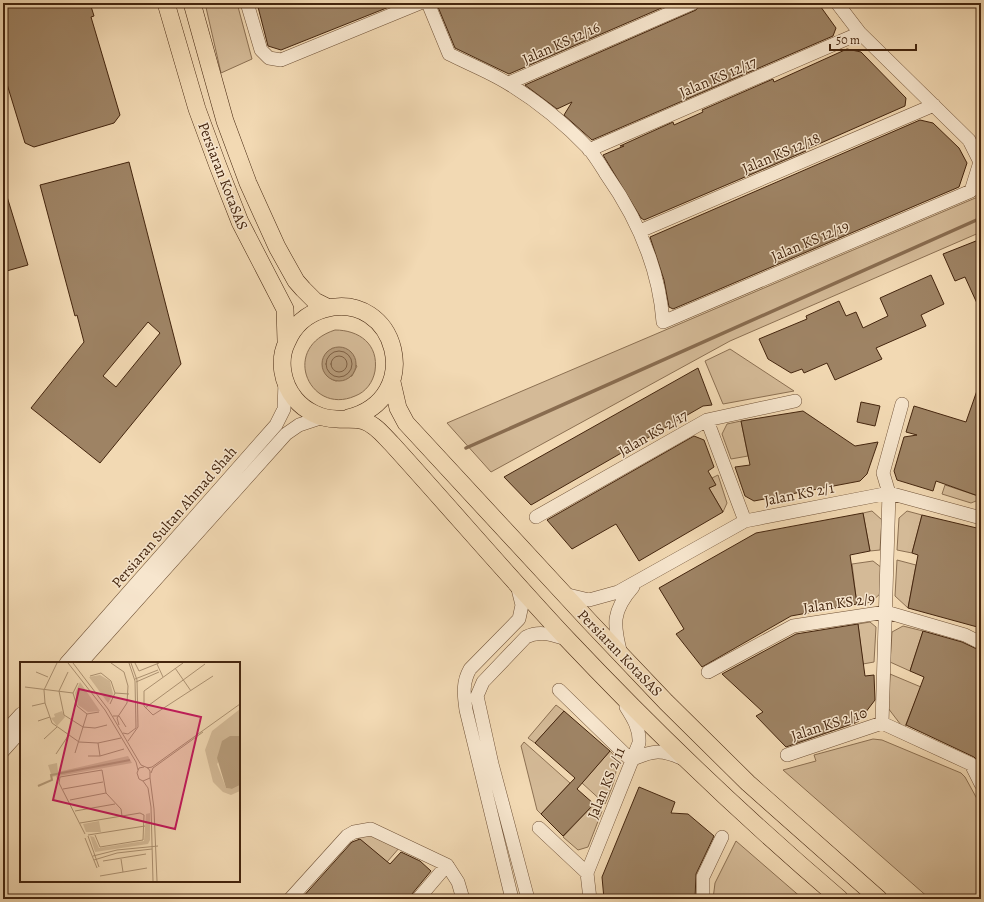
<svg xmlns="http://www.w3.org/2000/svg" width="984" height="902" font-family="Alegreya,serif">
	<rect width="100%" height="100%" fill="#f2d9b3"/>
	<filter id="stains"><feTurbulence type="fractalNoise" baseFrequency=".005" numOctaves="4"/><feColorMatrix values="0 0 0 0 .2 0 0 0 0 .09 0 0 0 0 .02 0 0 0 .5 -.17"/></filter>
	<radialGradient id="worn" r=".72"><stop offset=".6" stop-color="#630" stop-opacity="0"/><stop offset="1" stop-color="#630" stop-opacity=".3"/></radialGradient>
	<path fill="#d4ba97" stroke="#8c7052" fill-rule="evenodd" d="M205,3H237L252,59L221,73Z
		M981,193V232L730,341L491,472L447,423L980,196Z
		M335,330C359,330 379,344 375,371C373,382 366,392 355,396C310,416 279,348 335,330ZM333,348L357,366L352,376L336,381C320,376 318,357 333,348Z
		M730,349L794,391L723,404L705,361Z
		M741,421L748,456L731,459L722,434L727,424Z
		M718,475L727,503L723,512L709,488L715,485L712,478Z
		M945,485L981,497V499L971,503L942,494Z
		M872,511L882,520L880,550L870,551L863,513Z
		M907,511L922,515L912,553L897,550L899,518Z
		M897,560L916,565L908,608L895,596Z
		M873,561L882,568L881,593L871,602L857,605L852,564Z
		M870,622L876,627L874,662L863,664L858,624Z
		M903,626L923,631L910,671L890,662L892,632Z
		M890,674L921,687L904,729L888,708Z
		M556,705L564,711L535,743L528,738Z
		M873,739L882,740L961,773L965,777L981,806V899H930L783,770L816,761L814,755Z
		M524,742L570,783L541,814L537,810L521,746Z
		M610,751C624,763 611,790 605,804L582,783Z
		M594,804L602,811L588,847L578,850L563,837Z
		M370,832L400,847L387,862L354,835Z
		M736,841L803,899H713L715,883Z"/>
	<path fill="#b79c7b" stroke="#896c4f" d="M322 364a17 17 0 1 1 34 0a17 17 0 1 1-34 0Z"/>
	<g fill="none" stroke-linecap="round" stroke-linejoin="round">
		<path stroke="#7e6044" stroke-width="1" d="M326 364a13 13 0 1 1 26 0a13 13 0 1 1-26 0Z
			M331 364a8 8 0 1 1 16 0a8 8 0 1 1-16 0Z"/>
		<path stroke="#896c4f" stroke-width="3.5" d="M466,448L981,218"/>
	</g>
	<path fill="#9e8364" stroke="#44250e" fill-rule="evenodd" d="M3,3H90L94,16L91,17L120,115L114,123L34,147L25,143L3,71Z
		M257,3H399L281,50L268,46Z
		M447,3H673L509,74L455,48L438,7Z
		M701,3H818L836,28L833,36L592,140L564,115L572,102L557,109L525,85L696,10Z
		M847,49L861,52L906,98L905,106L805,150L806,151L644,220L641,218L603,155L624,146H620L673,122L674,125L703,112L702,110L773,79L774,82Z
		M920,120L933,123L959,148L967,163L959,187L673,309L669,307L664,280L650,237Z
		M129,162L181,364L100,463L31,408L84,342L77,315L75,316L40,185ZM148,322L160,333L116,387L103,376Z
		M3,190H5L28,265L3,272Z
		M981,239V312L965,277L955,281L943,254Z
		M931,275L944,304L921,315L926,326L876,348L882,359L835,380L827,363L804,373L802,369L791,373L768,359L759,339L807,319L806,316L839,301L846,316L856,312L863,328L888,316L880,298Z
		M698,368L712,405L703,406L531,505L504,477Z
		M980,382L981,497L936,481L933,491L897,480L894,471L904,437L917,435L906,432L914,406L966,422Z
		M861,402L880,406L875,426L857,422Z
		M803,411L855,446L878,442L867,474L860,481L754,501L745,496L735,467L750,465L741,421Z
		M694,436L704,440L714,467L708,471L716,485L709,488L723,512L639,561L616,524L572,549L547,520Z
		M863,513L870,551L850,555L857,604L791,616L702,667L676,634L684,629L659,588L756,533Z
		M922,515L981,529V628L908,608L918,555L912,553Z
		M858,624L865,676L874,675L875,700L859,721L855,723L786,747L756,716L763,712L722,674L796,634Z
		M923,631L962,642L981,651V755L978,761L974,757L906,725L924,677L910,671Z
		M564,711L610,751L577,789L594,804L563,836L541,814L575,778L535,743Z
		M639,787L675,802L671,813L688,814L714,836L696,874L695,899H604L602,877Z
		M360,839L390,864L401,852L420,861L431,871L412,894L410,899H301L352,842Z"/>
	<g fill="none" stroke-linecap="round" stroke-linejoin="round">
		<g stroke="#705237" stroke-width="14">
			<path id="minor" d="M247,3L261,50L269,58L281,60L420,3
				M428,3L449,54C469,64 490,72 509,84C537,101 566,125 589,149C595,156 601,166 606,174C637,218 659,268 663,322L971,191L980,162L969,140L860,33L837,3
				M509,83L693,3
				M589,150L860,33
				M640,231L934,105
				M707,420L745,521
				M536,517L707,420L795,401
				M564,594L589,600L618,592L745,521L889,493L981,518
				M621,654C613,624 612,611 633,587
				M66,663L276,425L284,409L285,382
				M81,663L286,434L299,425L323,417
				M708,672L793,626L886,612L965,635L981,643
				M559,690L631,760C653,750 662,749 683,759
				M882,723L889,493L883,473L902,404
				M3,734L21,714
				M3,751L21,731
				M787,755L882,723L971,764L981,784
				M539,828L587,873
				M290,899L347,836L354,832L371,829L447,865L458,882L463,899
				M418,899L447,865
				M512,899L466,710C464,695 462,683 470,669L519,619L522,605L517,585
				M528,899L492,764L477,696L483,682L526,637C540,630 552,635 567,639
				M590,899L587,873L639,743C640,729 633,718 626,707
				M703,899V877L722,837"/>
		</g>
		<g stroke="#44250e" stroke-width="18">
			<path id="major" d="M166,3L197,109L218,166L240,222L285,309L286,341
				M192,3L225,121L248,183L277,247L296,281L303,289L315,301L329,308
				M392,382L398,408L406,423L590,622L666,702L748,783L879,899
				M348,418C426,399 397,289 324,309C307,314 294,325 287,342C278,360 282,383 295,399C305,411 321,419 337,419C346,420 355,418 364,421C376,425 384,436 392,444C451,509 508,576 568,640C654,731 745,818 840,899"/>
		</g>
		<use href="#minor" stroke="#f7e6ce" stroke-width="13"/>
		<use href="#major" stroke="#f2d9b3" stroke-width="17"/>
	</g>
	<g text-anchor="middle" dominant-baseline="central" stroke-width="3" stroke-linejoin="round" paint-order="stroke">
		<g font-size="15" fill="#44250e" stroke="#f7e6ce">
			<text transform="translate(561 43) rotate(-24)">Jalan KS 12/16</text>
			<text transform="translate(718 77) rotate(-23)">Jalan KS 12/17</text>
			<text transform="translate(781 153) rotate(-23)">Jalan KS 12/18</text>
			<text transform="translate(223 176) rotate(69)">Persiaran KotaSAS</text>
			<text transform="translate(810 241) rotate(-23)">Jalan KS 12/19</text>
			<text transform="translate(653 433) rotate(-30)">Jalan KS 2/17</text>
			<text transform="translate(799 494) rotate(-11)">Jalan KS 2/1</text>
			<text transform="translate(174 517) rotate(-49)">Persiaran Sultan Ahmad Shah</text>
			<text transform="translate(839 603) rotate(-8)">Jalan KS 2/9</text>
			<text transform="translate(620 653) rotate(46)">Persiaran KotaSAS</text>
			<text transform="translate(829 724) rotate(-18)">Jalan KS 2/10</text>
			<text transform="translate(606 783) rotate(-68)">Jalan KS 2/11</text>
		</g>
	</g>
	<g transform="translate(20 662)">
		<rect width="220" height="220" fill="#f2d9b3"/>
		<path d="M80,13L90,19L93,32L88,41L69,15ZM60,20L80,49L68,50L58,43L55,31ZM220,47V74H215L197,102L206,126L212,127L220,123V129L211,133L203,130L193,120L185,88L192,69ZM42,49L45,55L37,64L31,56L35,55L34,52ZM108,94L112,101L39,114L37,117L36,114L32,115L28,103L37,101L38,110ZM130,151V178L128,182L75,190L70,174L74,175L79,186L124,179L126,152ZM79,159L81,170H66L63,162Z" fill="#d4ba97"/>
		<path d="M210,74H220V123L212,127L206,126L197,96L202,79Z" fill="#b79c7b"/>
		<path fill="none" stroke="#b79c7b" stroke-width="2" d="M18,124L32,118L31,113L110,98"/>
		<path fill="none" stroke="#ac9171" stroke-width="1" d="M37,1L24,28L25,41L32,61L59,80L78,81L101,76M48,1L85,48L116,100L118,108M53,1L88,47L121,103L128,106L130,109V116L123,119L119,117L117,111L119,106L124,105M91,1L104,10L108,24L107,41L97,56L99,63M115,1L119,9L139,1M163,1L124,29V44L133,53L193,14M137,2L143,15M155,6L171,29M16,10L28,15M48,10L39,29L44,53L63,65L75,66L87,63M70,14L81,11L91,19L95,31L90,42M115,17L138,8M116,20L139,10M58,21L53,31L57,44L67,52L79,50M5,25L53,31M95,31L109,32M12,44L25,41M125,46L185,2M93,54H99L106,65M18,59L30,55M103,71L108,72L116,66L115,19L109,1M24,77L37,65M108,79L118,65L117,18L111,1M78,81L80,94M55,91L67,52M36,92L48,74M68,94H80L104,87M127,106L132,105L220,42M131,111L133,106L183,70M130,116L134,147L137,219M123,119L128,126L131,145L133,219M43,127L83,120M50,138L86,131M55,149L95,142M60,161L120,151L124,153L123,178L80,185L75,173M65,172L39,121L40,115L82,108L86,131L101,147L102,154M68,173L125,164M68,174L79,205M65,176L77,206M73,194L97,188L138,184M101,197L103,210M74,198L97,191L132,187M83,199L126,192M80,214L127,206"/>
		<path fill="#c2185b" fill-opacity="0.15" stroke="#c2185b" stroke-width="2" d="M59,27L181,55L155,167L33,138Z"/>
		<rect width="220" height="220" fill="none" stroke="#44250e" stroke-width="2"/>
	</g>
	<rect width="984" height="902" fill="none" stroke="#f2d9b3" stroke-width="16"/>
	<rect x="4" y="4" width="976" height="894" fill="none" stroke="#44250e" stroke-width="2"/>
	<rect x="8" y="8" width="968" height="886" fill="none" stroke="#44250e"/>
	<path d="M830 44v6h86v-6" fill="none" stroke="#44250e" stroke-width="2"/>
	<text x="836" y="44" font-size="12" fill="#44250e" stroke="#f7e6ce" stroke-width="3" paint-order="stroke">50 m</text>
	<rect width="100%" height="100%" filter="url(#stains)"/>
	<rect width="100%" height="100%" fill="url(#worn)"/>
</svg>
